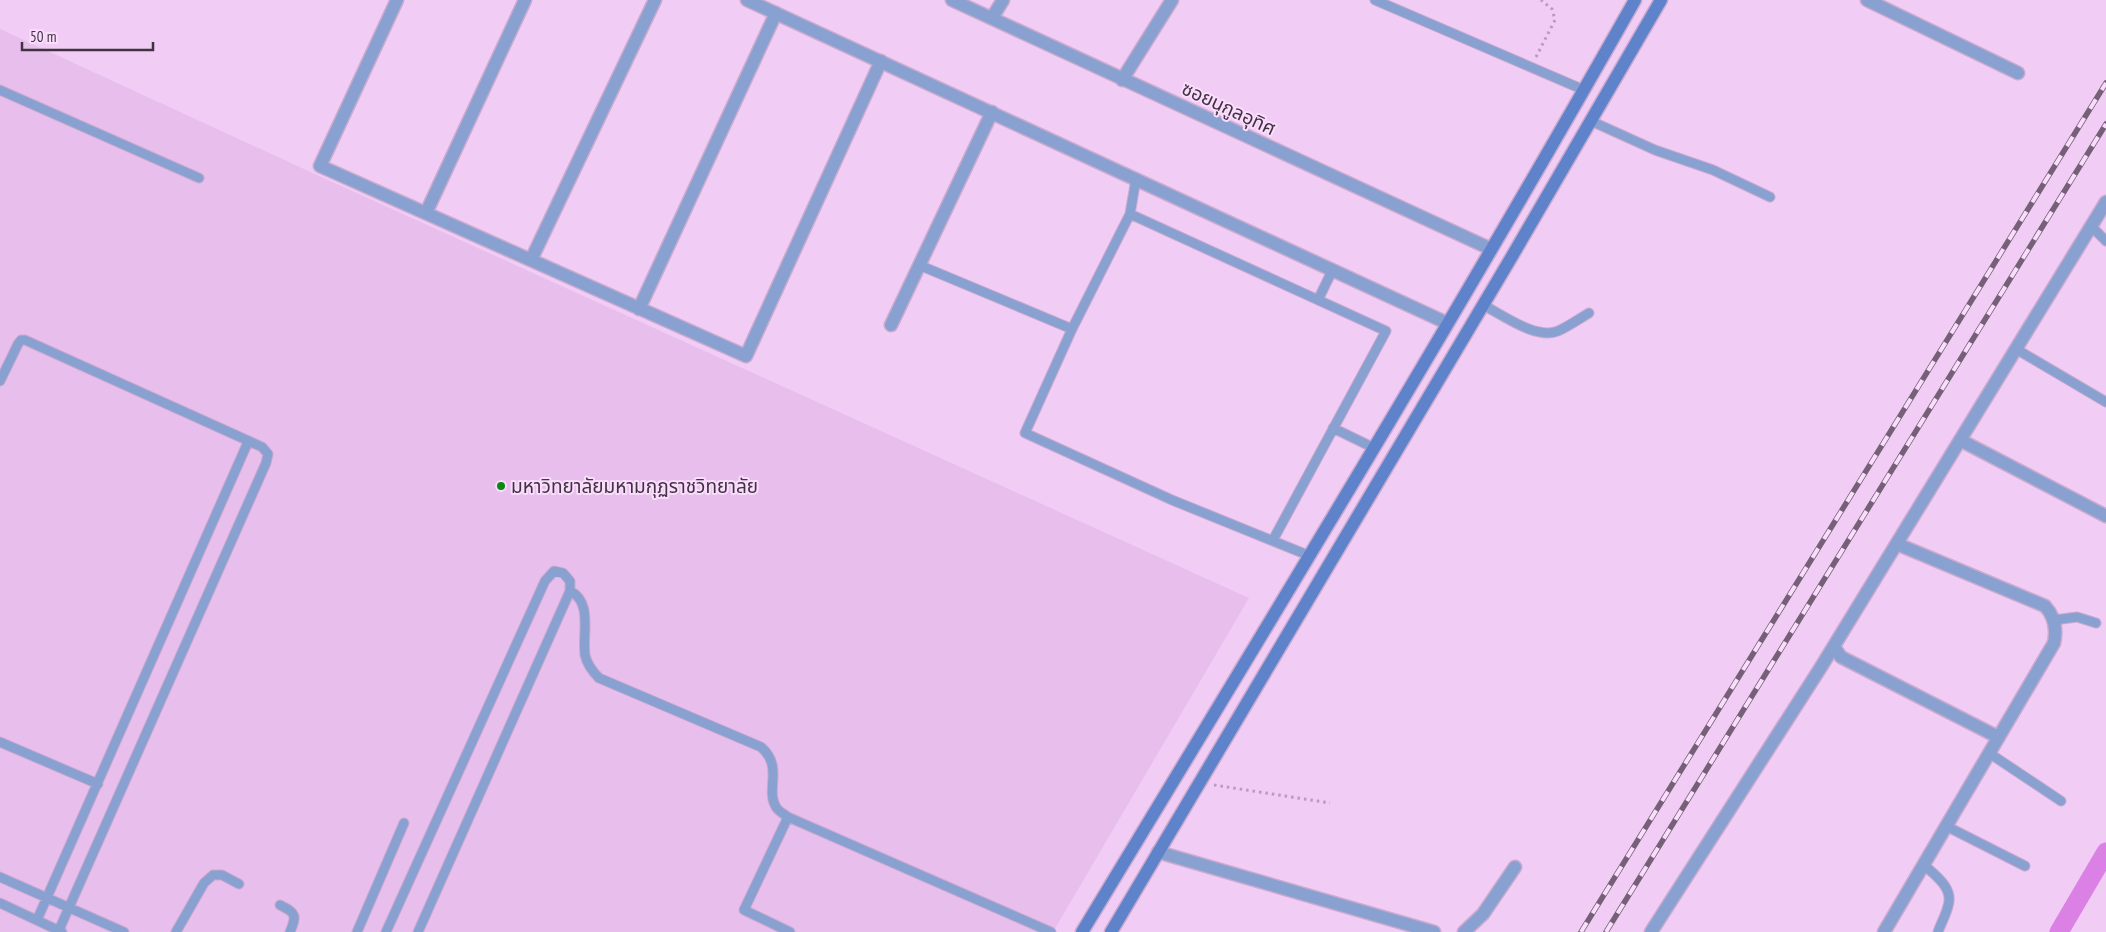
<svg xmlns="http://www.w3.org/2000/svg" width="2106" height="932" font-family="'PT Sans Narrow','Noto Sans Thai',sans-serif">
	<rect width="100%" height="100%" fill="#f1ccf5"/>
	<path fill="#e8beed" d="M0,29L317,175L1249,598L1053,932H0Z"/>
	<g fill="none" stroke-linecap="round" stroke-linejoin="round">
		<path stroke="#db81e6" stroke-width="19" d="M2059,932L2106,852"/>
		<g stroke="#caaace" stroke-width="11">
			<path id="lane" d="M1375,0L1584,90
				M0,90L199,178
				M1591,121L1655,150L1713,170L1770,197
				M1136,179L1130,214L1072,329L1025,433L1172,500L1310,556
				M1130,214L1386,331L1273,540
				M2091,226L2106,241
				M919,265L1072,329
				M1318,300L1333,269
				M1483,305C1503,315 1536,340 1558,331C1569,326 1579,319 1589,313
				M2016,349L2106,402
				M0,381L18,344L21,340H25L262,447L268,454L266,463L59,930
				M1333,428L1374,448
				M570,591C593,602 582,634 585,655C587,664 593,672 599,678L761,747C784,767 765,789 776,807C778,811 784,814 788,817
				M2054,620L2077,617L2096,623
				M0,742L98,784
				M1989,753L2061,801
				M1946,826L2025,866
				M1924,865C1935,875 1954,888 1948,906C1946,915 1941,923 1938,932
				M0,877L124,932
				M0,903L62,932
				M280,905C296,913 297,915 290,932
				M37,920L248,442
				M176,932L204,883L213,875H222L239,884
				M357,932L404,823
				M386,932L545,581L554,571L563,573L570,581V591L418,932
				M790,932L744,910L788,817L1051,932"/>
		</g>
		<g stroke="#caaace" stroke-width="15">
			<path id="street" d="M397,0L320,166L746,356L881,61
				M747,0L1447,323
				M952,0L1491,249
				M1867,0L2018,73
				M992,18L1003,0
				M1122,80L1172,0
				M426,213L525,0
				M531,260L655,0
				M639,309L776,13
				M891,325L992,112
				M1960,440L2106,516
				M1834,647L1841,657L1998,737
				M1158,852L1434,932
				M1464,932L1483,914L1515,867
				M1651,932L1821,667L2106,202
				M1884,932L2054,643C2057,629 2055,617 2045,606L1897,544"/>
		</g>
		<g stroke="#caaace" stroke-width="15">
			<path id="secondary" d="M1082,932C1269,623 1457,315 1635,0
				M1111,932L1511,258L1661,0"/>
		</g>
		<path stroke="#b99bbc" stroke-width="3" stroke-dasharray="2.5 4" stroke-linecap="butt" d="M1536,57L1555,20L1552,9L1541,0
			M1214,785L1330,803"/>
		<use href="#lane" stroke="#88a1d1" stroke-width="9"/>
		<use href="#street" stroke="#88a1d1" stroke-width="12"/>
		<use href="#secondary" stroke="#5f83ca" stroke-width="12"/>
		<g stroke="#756077" stroke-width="5.5">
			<path id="rail" d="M1581,932L2106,83
				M1606,932L2106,124"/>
		</g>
		<use href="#rail" stroke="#fadcfd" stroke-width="4" stroke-dasharray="11" stroke-linecap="butt"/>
	</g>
	<circle fill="#098911" stroke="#fadcfd" stroke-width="2" cx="501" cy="486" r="5"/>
	<g text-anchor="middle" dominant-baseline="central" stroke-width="4" stroke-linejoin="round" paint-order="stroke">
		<g font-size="19" fill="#413242" stroke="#fadcfd">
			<text transform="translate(1229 108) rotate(25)">ซอยนุกูลอุทิศ</text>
		</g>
		<g font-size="19" fill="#413242" stroke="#fadcfd" text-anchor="start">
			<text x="511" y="486">มหาวิทยาลัยมหามกุฏราชวิทยาลัย</text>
		</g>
	</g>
	<path d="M22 42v8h131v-8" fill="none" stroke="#413242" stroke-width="2.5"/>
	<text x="30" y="42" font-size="15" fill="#413242" stroke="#fadcfd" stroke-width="4" paint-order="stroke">50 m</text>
</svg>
